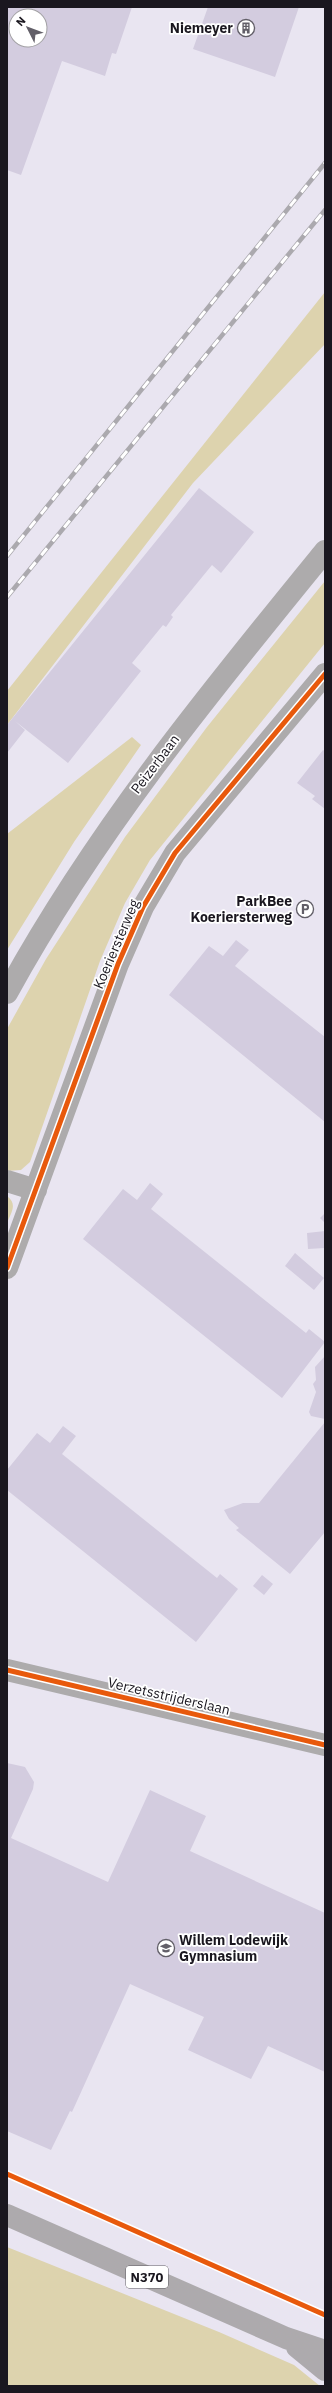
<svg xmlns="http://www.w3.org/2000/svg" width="332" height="2393" font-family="'IBM Plex Sans',sans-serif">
	<rect width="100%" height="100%" fill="#e9e5f1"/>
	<path fill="#ddd3ae" d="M325,292V344L193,483L7,725V691Z
		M325,581V643L150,860L125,903L100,961L30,1162L21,1170L7,1171V1029L46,959L125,837L207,727Z
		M132,737L141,745L74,842L7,950V834Z
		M7,1196C18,1204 11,1213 7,1223Z
		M7,2247L219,2332L294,2365L320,2386H7Z"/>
	<path fill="#d3ccdf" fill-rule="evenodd" d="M7,7H132L116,54L112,53L105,76L62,61L21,175L7,170ZM16,16H40V40H16Z
		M208,7H299L275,77L193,49Z
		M199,488L254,532L221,573L212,565L171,615L173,617L166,627L163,625L132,663L141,671L68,763L15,721L25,730L7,753V725Z
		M323,750L325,751V809L312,799L315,796L297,783Z
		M236,940L249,950L235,966L325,1037V1122L169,995L209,946L223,956Z
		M150,1183L163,1194L151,1209L306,1333L309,1329L325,1342L282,1398L83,1239L123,1189L137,1200Z
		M325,1213V1223L320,1218Z
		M325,1231V1248L308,1249L307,1233Z
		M295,1253L324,1278L314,1290L285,1266Z
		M325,1356V1419L311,1416L309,1412L316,1392L313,1384L316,1380L315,1367Z
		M325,1422V1532L290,1574L236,1530L239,1528L229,1519L224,1510L243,1503H259Z
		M63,1426L76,1436L62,1454L217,1578L220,1574L238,1589L196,1642L7,1490V1470L37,1433L50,1443Z
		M262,1575L273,1584L264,1595L253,1586Z
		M7,1763L25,1767L34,1782L33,1789L11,1838L108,1882L150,1790L206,1816L190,1851L325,1913V2072L268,2046L251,2079L188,2050L204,2017L130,1984L72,2112L70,2111L51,2150L7,2131Z"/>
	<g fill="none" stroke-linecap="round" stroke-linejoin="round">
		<path stroke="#adabac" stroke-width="22" d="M7,993C95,832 210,692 325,551
			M7,1181L36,1190
			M7,1268L118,964L143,907L175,853L325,674
			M7,1670L325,1745"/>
		<path stroke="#adaaad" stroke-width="22" d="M7,2215L286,2338L325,2351
			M297,2347L325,2370"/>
		<g stroke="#aba9ae" stroke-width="4.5">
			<path id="rail" d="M7,556L325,163
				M7,597L325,210"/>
		</g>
		<use href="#rail" stroke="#fff" stroke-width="3" stroke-dasharray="9" stroke-linecap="butt"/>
		<g stroke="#fff" stroke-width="8">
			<path id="cycleway" d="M7,1268L118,964L143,907L175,853L325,674
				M7,1670L325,1745
				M7,2174L325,2315"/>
		</g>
		<use href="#cycleway" stroke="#e8590c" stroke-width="5"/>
	</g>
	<defs>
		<g id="building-ring" transform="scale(0.9)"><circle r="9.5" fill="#fff" stroke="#625f68" stroke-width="1.5"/><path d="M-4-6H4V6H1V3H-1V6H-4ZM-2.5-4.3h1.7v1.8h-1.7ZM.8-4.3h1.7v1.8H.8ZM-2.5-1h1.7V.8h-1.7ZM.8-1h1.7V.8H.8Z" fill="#625f68"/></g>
		<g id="parking-ring" transform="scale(0.9)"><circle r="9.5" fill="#fff" stroke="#625f68" stroke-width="1.5"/><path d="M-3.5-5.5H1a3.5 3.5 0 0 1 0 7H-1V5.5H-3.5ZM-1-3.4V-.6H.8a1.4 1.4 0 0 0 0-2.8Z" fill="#625f68"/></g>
		<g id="school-ring" transform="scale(0.9)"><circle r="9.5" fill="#fff" stroke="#625f68" stroke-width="1.5"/><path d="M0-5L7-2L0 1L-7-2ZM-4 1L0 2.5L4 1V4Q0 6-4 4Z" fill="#625f68"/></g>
	</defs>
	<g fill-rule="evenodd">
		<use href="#building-ring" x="246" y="28"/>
		<use href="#parking-ring" x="305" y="909"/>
		<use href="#school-ring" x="166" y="1948"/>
	</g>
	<g text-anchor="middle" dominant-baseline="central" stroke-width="3.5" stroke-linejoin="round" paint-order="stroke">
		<rect fill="#fff" stroke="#5f5d62" stroke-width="1" x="126" y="2266" width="42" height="22" rx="3"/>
		<g font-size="13" font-weight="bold" fill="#1a171f">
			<text x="147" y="2277">N370</text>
		</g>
		<g font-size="14" font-weight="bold" fill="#1a171f" stroke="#fff" text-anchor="end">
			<text x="233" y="28">Niemeyer</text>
			<text x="292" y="901">ParkBee<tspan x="292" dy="16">Koeriersterweg</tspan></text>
			<text x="179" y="1940" text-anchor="start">Willem Lodewijk<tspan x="179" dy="16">Gymnasium</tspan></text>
		</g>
		<g font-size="14" fill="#1a171f" stroke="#fff">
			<text transform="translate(155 764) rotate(-53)">Peizerbaan</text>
			<text transform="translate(116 944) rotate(-67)">Koeriersterweg</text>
			<text transform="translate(169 1696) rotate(13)">Verzetsstrijderslaan</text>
		</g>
	</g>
	<rect width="332" height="2393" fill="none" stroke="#1a171f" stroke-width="16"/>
	<g transform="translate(28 28) rotate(312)"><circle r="19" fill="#ffffff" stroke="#a3a2a5"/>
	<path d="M0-3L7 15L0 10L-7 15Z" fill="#625f68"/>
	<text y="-6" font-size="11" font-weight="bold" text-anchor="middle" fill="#1a171f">N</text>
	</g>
</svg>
